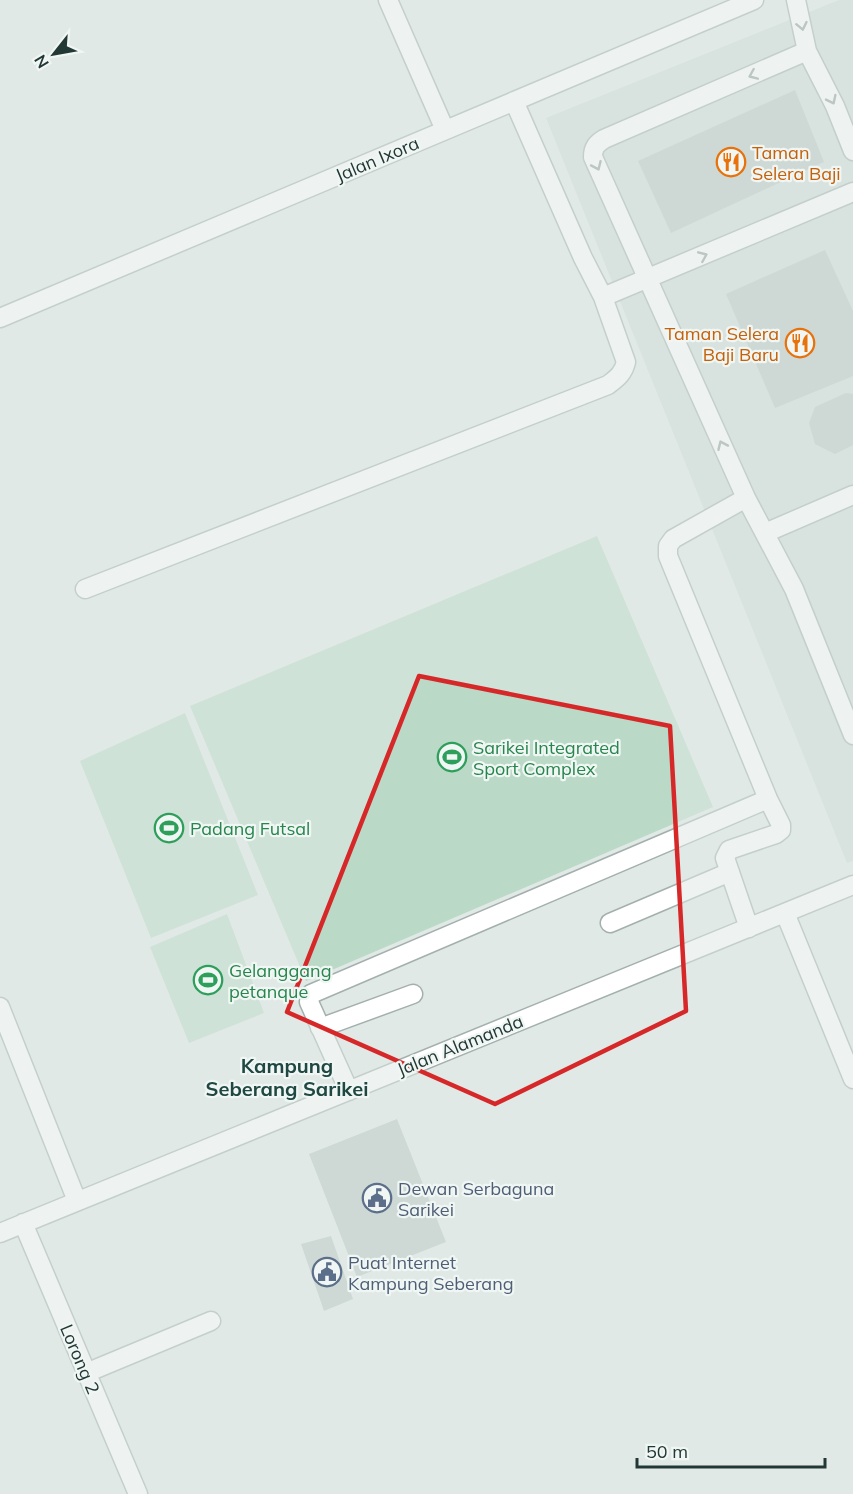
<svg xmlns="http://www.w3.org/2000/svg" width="853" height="1494" font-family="Mulish,sans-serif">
	<rect width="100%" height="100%" fill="#e0e9e6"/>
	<path fill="#ced9d5" d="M839,0H853V861L847,863L546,118Z"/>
	<path fill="#bad9c6" d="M597,536L713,807L306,981L190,706Z
		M185,713L258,895L151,938L80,761Z
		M227,914L264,1013L189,1043L150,947Z"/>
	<path fill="#b8c6c2" d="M795,90L824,162L671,233L638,161Z
		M825,250L853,311V376L775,408L726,294Z
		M846,393L853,394V445L835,454L815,444L809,423L815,407Z
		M397,1119L446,1242L357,1277L309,1154Z
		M331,1236L353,1299L324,1311L301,1244Z"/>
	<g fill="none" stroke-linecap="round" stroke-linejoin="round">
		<g stroke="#a3b0ad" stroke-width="21">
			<path id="minor" d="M388,0L445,130
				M796,0L807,51L835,106L853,151
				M807,51L604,139C596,144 593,148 593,157L746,498L794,589L853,735
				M603,297L853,192
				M0,318L754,0
				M746,498L673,539L668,546V556L768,799L781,825V830L776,834L729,850L725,858L749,928
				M765,533L853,495
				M85,589L608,385C617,378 623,374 626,362L603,297L583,258L514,101
				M785,913L853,1079
				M610,923L730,872
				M0,1007L77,1201
				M320,1028L413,994
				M349,1091L309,1002L311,994L768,799
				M23,1223L138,1494
				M0,1233L853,885
				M86,1373L211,1321"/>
		</g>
		<use href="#minor" stroke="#fff" stroke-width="18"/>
	</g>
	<defs><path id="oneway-chevron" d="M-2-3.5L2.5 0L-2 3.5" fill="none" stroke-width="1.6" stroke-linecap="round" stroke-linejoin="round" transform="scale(1.5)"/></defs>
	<g stroke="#909c9a">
		<use href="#oneway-chevron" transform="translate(802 26) rotate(78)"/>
		<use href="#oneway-chevron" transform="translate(753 75) rotate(157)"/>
		<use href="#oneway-chevron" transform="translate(832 100) rotate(64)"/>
		<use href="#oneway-chevron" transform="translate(597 166) rotate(66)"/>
		<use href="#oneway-chevron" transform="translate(703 256) rotate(-23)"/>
		<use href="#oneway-chevron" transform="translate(722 445) rotate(-114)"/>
	</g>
	<path d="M0 0H853V1494H0ZM419,676L670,726L686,1011L495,1104L287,1012Z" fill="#e0e9e6" fill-opacity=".55" fill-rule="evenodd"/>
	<path fill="none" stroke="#d62828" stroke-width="4.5" stroke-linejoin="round" d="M419,676L670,726L686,1011L495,1104L287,1012Z"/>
	<defs>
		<g id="restaurant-ring" transform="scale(1.5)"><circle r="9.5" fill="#f0f6f4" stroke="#e8710a" stroke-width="1.5"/><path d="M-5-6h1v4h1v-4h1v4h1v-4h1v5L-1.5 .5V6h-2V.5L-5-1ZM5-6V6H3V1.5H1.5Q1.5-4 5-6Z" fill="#e8710a"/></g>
		<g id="stadium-ring" transform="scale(1.5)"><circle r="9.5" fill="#f0f6f4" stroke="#2e9e5b" stroke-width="1.5"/><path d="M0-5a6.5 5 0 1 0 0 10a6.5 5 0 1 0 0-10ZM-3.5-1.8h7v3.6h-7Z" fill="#2e9e5b"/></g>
		<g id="civic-ring" transform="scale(1.5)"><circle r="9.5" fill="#f0f6f4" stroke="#5c6f8a" stroke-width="1.5"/><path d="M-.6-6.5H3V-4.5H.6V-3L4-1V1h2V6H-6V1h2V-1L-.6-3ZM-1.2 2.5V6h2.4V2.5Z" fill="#5c6f8a"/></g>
	</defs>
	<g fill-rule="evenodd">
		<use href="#restaurant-ring" x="731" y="162"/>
		<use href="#restaurant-ring" x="800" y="343"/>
		<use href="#stadium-ring" x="452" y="757"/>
		<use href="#stadium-ring" x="169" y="828"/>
		<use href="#stadium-ring" x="208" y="980"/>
		<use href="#civic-ring" x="377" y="1198"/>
		<use href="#civic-ring" x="327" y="1272"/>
	</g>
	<g text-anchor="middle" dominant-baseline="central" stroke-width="4.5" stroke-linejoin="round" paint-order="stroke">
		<g font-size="18" fill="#c56008" stroke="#f0f6f4" text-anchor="start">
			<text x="752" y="152">Taman<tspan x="752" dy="21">Selera Baji</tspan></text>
			<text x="779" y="333" text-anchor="end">Taman Selera<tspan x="779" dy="21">Baji Baru</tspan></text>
		</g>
		<g font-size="18" fill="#223834" stroke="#f0f6f4">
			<text transform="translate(377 159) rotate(-23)">Jalan Ixora</text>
			<text transform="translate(460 1045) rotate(-22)">Jalan Alamanda</text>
			<text transform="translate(80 1359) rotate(67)">Lorong 2</text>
		</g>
		<g font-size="18" fill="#27864d" stroke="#f0f6f4" text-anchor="start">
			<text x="473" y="747">Sarikei Integrated<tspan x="473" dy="21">Sport Complex</tspan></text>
			<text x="190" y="828">Padang Futsal</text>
			<text x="229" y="970">Gelanggang<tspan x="229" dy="21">petanque</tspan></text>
		</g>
		<g font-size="18" fill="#4e5e75" stroke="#f0f6f4" text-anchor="start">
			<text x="398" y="1188">Dewan Serbaguna<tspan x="398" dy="21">Sarikei</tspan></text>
			<text x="348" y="1262">Puat Internet<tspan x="348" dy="21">Kampung Seberang</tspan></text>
		</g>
		<g font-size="20" font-weight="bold" fill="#204843" stroke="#f0f6f4">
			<text x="287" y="1065">Kampung<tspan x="287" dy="23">Seberang Sarikei</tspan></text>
		</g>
	</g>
	<g transform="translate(54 54) rotate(239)" stroke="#f0f6f4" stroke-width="4.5" paint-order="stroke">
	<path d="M0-4.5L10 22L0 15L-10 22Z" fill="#223834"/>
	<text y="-9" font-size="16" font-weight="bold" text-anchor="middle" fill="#223834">N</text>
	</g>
	<path d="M637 1458v9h188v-9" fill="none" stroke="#223834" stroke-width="3"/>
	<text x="646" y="1458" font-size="18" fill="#223834" stroke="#f0f6f4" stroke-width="4.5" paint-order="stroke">50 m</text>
</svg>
